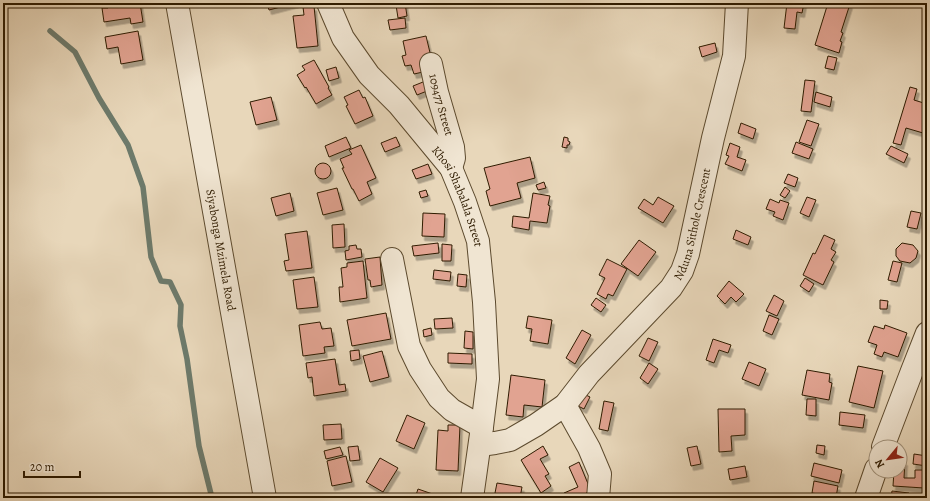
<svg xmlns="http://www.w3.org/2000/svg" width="930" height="501" font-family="Alegreya,serif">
	<defs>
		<filter id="shadow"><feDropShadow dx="2.5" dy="4.5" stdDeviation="0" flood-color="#0004"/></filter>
	</defs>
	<rect width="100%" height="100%" fill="#e8d7ba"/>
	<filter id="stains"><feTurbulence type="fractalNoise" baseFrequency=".005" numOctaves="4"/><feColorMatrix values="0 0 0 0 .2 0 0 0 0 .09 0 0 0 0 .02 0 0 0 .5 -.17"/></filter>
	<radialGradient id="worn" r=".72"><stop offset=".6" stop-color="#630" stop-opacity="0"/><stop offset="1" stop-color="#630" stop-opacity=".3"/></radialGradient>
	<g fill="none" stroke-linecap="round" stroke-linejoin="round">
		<path stroke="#6d7a6b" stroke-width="5.5" d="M50,31L75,52L99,98L128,145L143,187L151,257L161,281L170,282L181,305L180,326L187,359L199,446L212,498"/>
	</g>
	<path fill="#e1a391" stroke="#2e1b00" filter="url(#shadow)" d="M107,3H140L143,22L131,24L130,18L104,22L102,8H108Z
		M267,3H296L269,10Z
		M405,3L407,16L398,18L396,5Z
		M787,3H804L802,13L797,12L795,29L784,28Z
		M828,3H846L850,4L841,32L843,33L840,41L842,42L839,53L815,45Z
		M314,6L318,46L297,48L293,16L304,15L303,7Z
		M405,18L406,28L390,30L388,20Z
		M138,31L143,60L121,64L118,47L107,49L105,37Z
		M426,36L432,61L423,72L414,74L411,65L405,66L402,56L406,55L403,41Z
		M715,43L717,52L702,57L699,47Z
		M828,56L837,58L834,70L825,68Z
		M314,60L329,87L328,88L332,95L316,104L306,87L305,88L297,75L305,70L302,66Z
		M336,67L339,78L329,81L326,70Z
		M428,80L432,89L417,95L413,86Z
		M805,80L815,81L811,112L801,111Z
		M910,87L917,89L914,100L927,104V119L923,133L906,128L901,145L893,143Z
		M359,90L363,98L365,97L373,116L355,124L346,106L348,105L344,97Z
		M816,92L832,97L830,107L814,102Z
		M271,97L277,120L256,125L250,102Z
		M807,120L819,124L811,146L799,142Z
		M741,123L756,129L753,139L738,133Z
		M346,137L351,148L329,157L325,146Z
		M396,137L400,146L385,152L381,143Z
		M564,137L568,138V141L570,142L569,145H567V148L562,147Z
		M796,142L813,149L809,159L792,153Z
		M730,143L740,147L737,157L746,160L742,171L725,164L729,156L726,155Z
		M361,145L376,178L367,182L372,194L359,201L353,189H352L342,168H344L340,159L352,154L349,150Z
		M891,146L908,154L904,163L886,154Z
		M530,157L535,178L517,183L521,198L490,206L486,191L490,189L484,168Z
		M315 171a8 8 0 1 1 16 0a8 8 0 1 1-16 0Z
		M428,164L432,174L416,179L412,170Z
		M788,174L798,178L795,187L784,183Z
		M544,182L546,188L538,190L536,185Z
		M785,187L790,191L785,198L780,195Z
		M337,188L343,210L323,215L317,193Z
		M426,190L428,196L421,198L419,192Z
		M290,193L294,211L276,216L271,198Z
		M533,193L550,196L548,205L550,206L547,223L530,221L529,230L512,227L513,216L529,218Z
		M658,197L674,206L663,223L638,208L644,199L653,205Z
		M807,197L816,200L809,217L800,213Z
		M770,199L779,203L780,200L789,203L783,220L773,216L775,212L766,209Z
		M911,211L921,213L917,229L907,227Z
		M423,213L445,214L444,237L422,236Z
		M344,224L345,247L333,248L332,225Z
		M736,230L751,237L748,245L733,239Z
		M307,231L312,268L286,271L284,261L289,260L285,234Z
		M824,235L835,240L831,249L836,252L831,260L834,262L823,285L803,275L813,253L815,254Z
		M639,240L656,252L638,276L621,264Z
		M438,243L439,253L414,256L412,246Z
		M902,243L913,245L918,251L916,258L910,263L900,261L896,256V249Z
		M442,244L452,245L451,261H442Z
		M356,245L357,249H361L362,257L346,260L345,251L349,250V246Z
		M380,257L382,285L371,287L370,280H368L365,259Z
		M607,259L627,269L613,296L608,294L606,299L597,294L605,278L599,275Z
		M363,261L367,298L340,302L339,287H343L341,268L347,267V263Z
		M893,261L902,263L897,282L888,280Z
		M434,270L451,272L450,281L433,279Z
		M458,274L467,275L466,287L457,286Z
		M314,277L318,307L297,309L293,280Z
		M805,278L814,284L809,292L800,286Z
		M729,281L744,294L736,302L731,297L725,304L717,296Z
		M774,295L784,301L777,316L766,311Z
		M596,298L606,305L601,312L591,305Z
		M880,300L888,301L887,309H880Z
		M386,313L391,339L352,346L347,320Z
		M769,315L779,319L772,335L763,331Z
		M528,316L552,320L548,344L530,341L532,329L526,328Z
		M452,318L453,328L435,329L434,319Z
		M320,322L322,329L331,328L334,346L324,347L325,353L303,356L299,325Z
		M885,325L907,333L898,357L884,352L882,357L874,354L877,345L868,342L874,326L884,329Z
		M431,328L432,335L424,337L423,330Z
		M582,330L591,335L575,364L566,358Z
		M465,331L473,332V349L464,348Z
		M648,338L658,342L649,361L639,356Z
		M713,339L731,345L728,353L719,350L714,363L706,360Z
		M359,350L360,359L351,361L350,351Z
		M382,351L389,377L370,382L363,356Z
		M448,353L472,354V364L448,363Z
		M335,359L339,385L345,384L346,391L314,396L312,377L308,378L306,363Z
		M749,362L766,369L759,386L742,379Z
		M649,363L658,369L648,384L640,378Z
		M858,366L883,371L874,408L849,402Z
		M807,370L830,374L829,382L832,383L829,400L802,395Z
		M511,375L545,380L542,407L524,405L523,417L506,415Z
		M582,393L590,397L584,409L576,405Z
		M807,399H816V416L806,415Z
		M604,401L614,403L608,431L599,429Z
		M718,409H745V435L731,436L732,451L719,452Z
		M840,412L865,415L863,428L839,425Z
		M407,415L425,423L414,449L396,441Z
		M341,424L342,439L324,440L323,425Z
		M448,425H460L458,471L436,470L438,430L448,431Z
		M817,445L825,446L824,455L816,453Z
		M358,446L360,460L350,461L348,447Z
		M543,446L548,455L540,459L549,474L545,476L551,486L541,493L521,460Z
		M697,446L701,464L691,466L687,448Z
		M340,447L343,455L326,459L324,451Z
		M914,454L927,456V466L913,464Z
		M346,456L352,482L332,486L327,461Z
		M380,458L398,468L383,492L366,482Z
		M900,461H905L904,478H915V470H925L924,488L893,486L894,471H900Z
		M579,462L591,491L576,498H566L564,493L578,487L569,467Z
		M814,463L842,470L839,483L811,476Z
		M745,466L747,477L730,480L728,469Z
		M814,481L838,486L836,497L812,493Z
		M497,483L522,487L520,498H494Z
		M418,489L444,498H415Z
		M892,491L909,493L908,498H891Z"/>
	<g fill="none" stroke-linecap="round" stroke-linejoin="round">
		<g stroke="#5c4a2e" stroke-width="24">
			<g id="minor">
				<path id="s1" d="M177,3L265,498"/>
				<path id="s2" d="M328,3L343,38L369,75L399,105L451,168L465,202L478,241L484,302L488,379L482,427L472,498"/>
				<path id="s3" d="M431,64L437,92L453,147L454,158L451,168"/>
				<path d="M392,259L409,346L420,369L439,398L452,410L482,427"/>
				<path d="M565,405L589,448L600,474L598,498"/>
				<path id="s4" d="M480,445L495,443L510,440L536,425L565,405L589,374L671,288L682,271L688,254L713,138L734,56L737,3"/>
				<path d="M883,447L912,371L927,333"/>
				<path d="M866,498L876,469"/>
			</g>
		</g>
		<use href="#minor" stroke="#f0e5d2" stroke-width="22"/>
	</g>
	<g text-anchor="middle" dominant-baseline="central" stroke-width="3" stroke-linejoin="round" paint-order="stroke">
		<g font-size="12" fill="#2e1b00" stroke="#f0e5d2">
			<text stroke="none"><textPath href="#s3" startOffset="42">109477 Street</textPath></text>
			<text stroke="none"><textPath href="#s2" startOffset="236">Khosi Shabalala Street</textPath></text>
			<text stroke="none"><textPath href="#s4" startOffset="322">Nduna Sithole Crescent</textPath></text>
			<text stroke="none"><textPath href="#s1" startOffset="251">Siyabonga Mzimela Road</textPath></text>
		</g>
	</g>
	<rect width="930" height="501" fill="none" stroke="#e8d7ba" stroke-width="16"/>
	<rect x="4" y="4" width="922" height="493" fill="none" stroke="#2e1b00" stroke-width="2"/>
	<rect x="8" y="8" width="914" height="485" fill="none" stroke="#2e1b00"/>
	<g transform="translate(888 459) rotate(241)"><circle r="19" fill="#f0e5d2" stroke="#a2947e"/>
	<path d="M0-3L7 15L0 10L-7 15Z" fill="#8f2418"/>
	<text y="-6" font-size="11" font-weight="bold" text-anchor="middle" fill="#2e1b00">N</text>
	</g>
	<path d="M24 471v6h56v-6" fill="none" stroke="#2e1b00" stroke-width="2"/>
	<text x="30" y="471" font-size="12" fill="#2e1b00" stroke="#f0e5d2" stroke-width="3" paint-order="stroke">20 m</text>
	<rect width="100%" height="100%" filter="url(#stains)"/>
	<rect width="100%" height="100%" fill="url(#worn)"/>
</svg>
